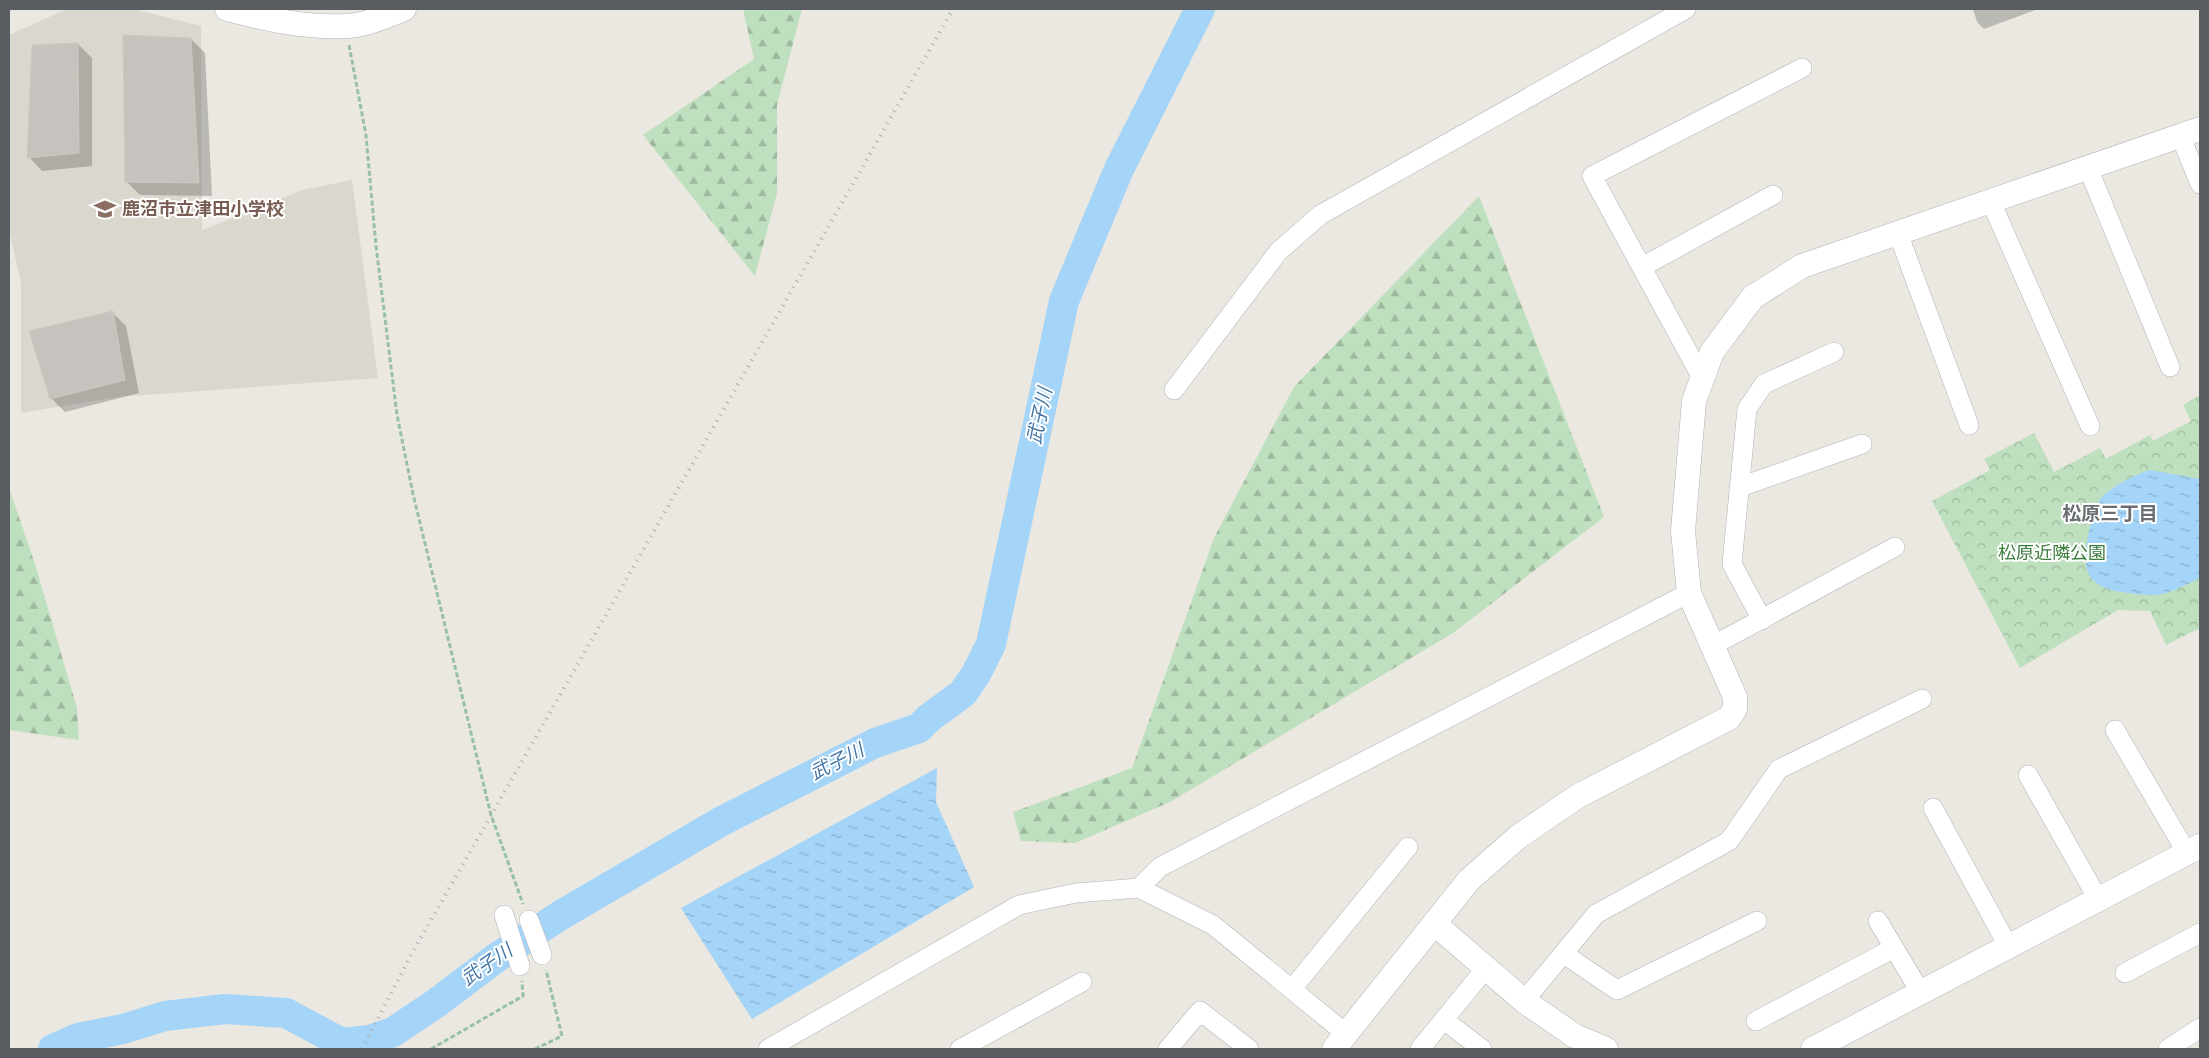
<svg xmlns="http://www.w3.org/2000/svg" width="2209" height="1058" font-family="Karla,'Noto Sans JP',sans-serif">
	<defs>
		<pattern id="forest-firs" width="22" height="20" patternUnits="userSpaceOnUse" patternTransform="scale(1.25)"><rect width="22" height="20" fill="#bfe0be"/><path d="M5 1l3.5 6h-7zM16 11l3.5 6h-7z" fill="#9eb99e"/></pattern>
		<pattern id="park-crowns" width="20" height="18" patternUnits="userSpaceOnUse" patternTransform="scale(1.25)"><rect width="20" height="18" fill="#bfe0be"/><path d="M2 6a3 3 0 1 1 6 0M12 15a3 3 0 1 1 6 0" fill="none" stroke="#9eb99e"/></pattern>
		<pattern id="water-ripples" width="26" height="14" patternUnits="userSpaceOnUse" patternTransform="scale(1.25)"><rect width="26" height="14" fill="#a4d4f7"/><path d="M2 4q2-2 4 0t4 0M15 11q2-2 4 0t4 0" fill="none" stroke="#89afcb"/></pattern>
	</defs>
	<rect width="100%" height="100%" fill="#eae8e0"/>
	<path fill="#dad7ce" d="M67,9H133L201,26L202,230L302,190L352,180L378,378L117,397L21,413V284L9,229V35Z"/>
	<path fill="url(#forest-firs)" d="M743,9H802L777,105V193L755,276L643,135L754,59Z
		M1479,196L1604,517L1453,633L1170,802L1075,843L1021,841L1013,812L1132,768L1214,538L1294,387Z
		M9,488L35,564L77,708L79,740L9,730Z"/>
	<path fill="url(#park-crowns)" d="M2200,395V628L2166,645L2150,611L2118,610L2020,668L1932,501L1990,470L1984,459L2034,433L2054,472L2100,448L2106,459L2150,435L2153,441L2191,421L2183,405Z"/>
	<path fill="url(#water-ripples)" d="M2150,470L2200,479V578C2187,584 2172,593 2157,595C2148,596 2137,594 2127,593C2084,588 2081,569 2089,531C2092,519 2094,505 2103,496C2115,484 2135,475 2150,470Z
		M937,768L936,802L974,887L752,1019L681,908Z"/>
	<path fill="#0003" d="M1973,9H2038L1984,29L1977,22Z
		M191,39L205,53L212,196L140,195L126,181Z
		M78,44L92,58V166L42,171L29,157Z
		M112,312L126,326L139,393L65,412L51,398Z"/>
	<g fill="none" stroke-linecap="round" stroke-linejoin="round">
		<path stroke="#a4d4f7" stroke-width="30" d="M53,1049L78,1038L123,1029L165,1016L225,1009L286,1013L342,1043L370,1040L393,1032L435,1004L496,958L561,915L722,821L875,743L919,728L929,718L963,693L976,674L991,644L1064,301L1119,169L1200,9"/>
	</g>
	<path fill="#c6c3be" stroke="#cec9bf" d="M123,35L191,38L199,183L125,182Z
		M78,43L79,153L27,158L32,45Z
		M113,311L125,380L50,399L29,331Z"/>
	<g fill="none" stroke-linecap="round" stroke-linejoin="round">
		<g stroke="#b1b3b7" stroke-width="20">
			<path id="minor" d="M2180,135L2200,184
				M2088,168L2170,367
				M1991,202L2090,426
				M1898,233L1969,425
				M1642,267L1773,195
				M1702,378L1592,176L1802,68
				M1174,390L1278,252L1320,215L1686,9
				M1740,487L1862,444
				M1762,620L1732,564L1747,409L1764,384L1834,352
				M1712,646L1895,547
				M2115,730L2187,853
				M2028,775L2098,899
				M1933,808L2008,946
				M1139,888L1160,867L1689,593
				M504,915L520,966
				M529,920L542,955
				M1878,921L1921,993
				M1564,954L1617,990L1757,921
				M2125,973L2200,933
				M1292,989L1408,847
				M1524,1001L1596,914L1729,841L1779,769L1922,699
				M1444,1020L1482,1049
				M1756,1021L1894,948
				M768,1049L1019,905L1076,893L1139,888L1213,925L1345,1033
				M960,1049L1082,982
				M1168,1049L1200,1011L1249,1049
				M1420,1049L1486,968
				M2168,1049L2200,1028"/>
		</g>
		<g stroke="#b1b3b7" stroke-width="25">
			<path id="tertiary" d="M227,9C265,19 305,28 345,26C364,26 386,16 404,9
				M1435,924L1524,1001L1575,1036L1606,1049
				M1334,1049L1469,880L1518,837L1578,796L1729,718L1735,709V697L1689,593L1683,531L1694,401L1712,352L1753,297L1802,266L2200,129
				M1813,1049L2200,846"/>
		</g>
		<path stroke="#98c1a3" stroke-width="3" stroke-dasharray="5 2.5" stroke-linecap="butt" d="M349,45L366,135L376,246L397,415L413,494L491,815L523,904
			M431,1049L523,996L522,981
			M535,1049L562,1036L546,970"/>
		<use href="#minor" stroke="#fff" stroke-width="19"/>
		<use href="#tertiary" stroke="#fff" stroke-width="24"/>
		<path stroke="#afb0b0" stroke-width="4" stroke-dasharray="1 6" stroke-linecap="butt" d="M362,1049L411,955L953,9"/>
	</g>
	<defs>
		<g id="school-bare" transform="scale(1.725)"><path d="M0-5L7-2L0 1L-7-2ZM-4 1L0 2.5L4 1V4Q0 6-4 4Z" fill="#8d6e63" stroke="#fff" stroke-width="2.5" paint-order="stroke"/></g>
	</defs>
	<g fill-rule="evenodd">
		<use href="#school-bare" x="105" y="209"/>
	</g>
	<g text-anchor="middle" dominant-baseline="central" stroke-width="4" stroke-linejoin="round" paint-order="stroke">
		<g font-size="18" font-weight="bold" fill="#785e54" stroke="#fff" text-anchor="start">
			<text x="122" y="209">鹿沼市立津田小学校</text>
		</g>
		<g font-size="18" fill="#3b7d3d" stroke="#fff">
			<text x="2052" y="553">松原近隣公園</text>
		</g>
		<g font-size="19" font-style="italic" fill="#4476a6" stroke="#fff">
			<text transform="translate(1040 416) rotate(-78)">武子川</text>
			<text transform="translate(837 762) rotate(-27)">武子川</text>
			<text transform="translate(487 965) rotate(-35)">武子川</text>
		</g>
		<g font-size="19" font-weight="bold" fill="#6a6e72" stroke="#fff">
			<text x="2110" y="514">松原三丁目</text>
		</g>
	</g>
	<rect width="2209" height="1058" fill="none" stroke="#595c60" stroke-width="20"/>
</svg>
